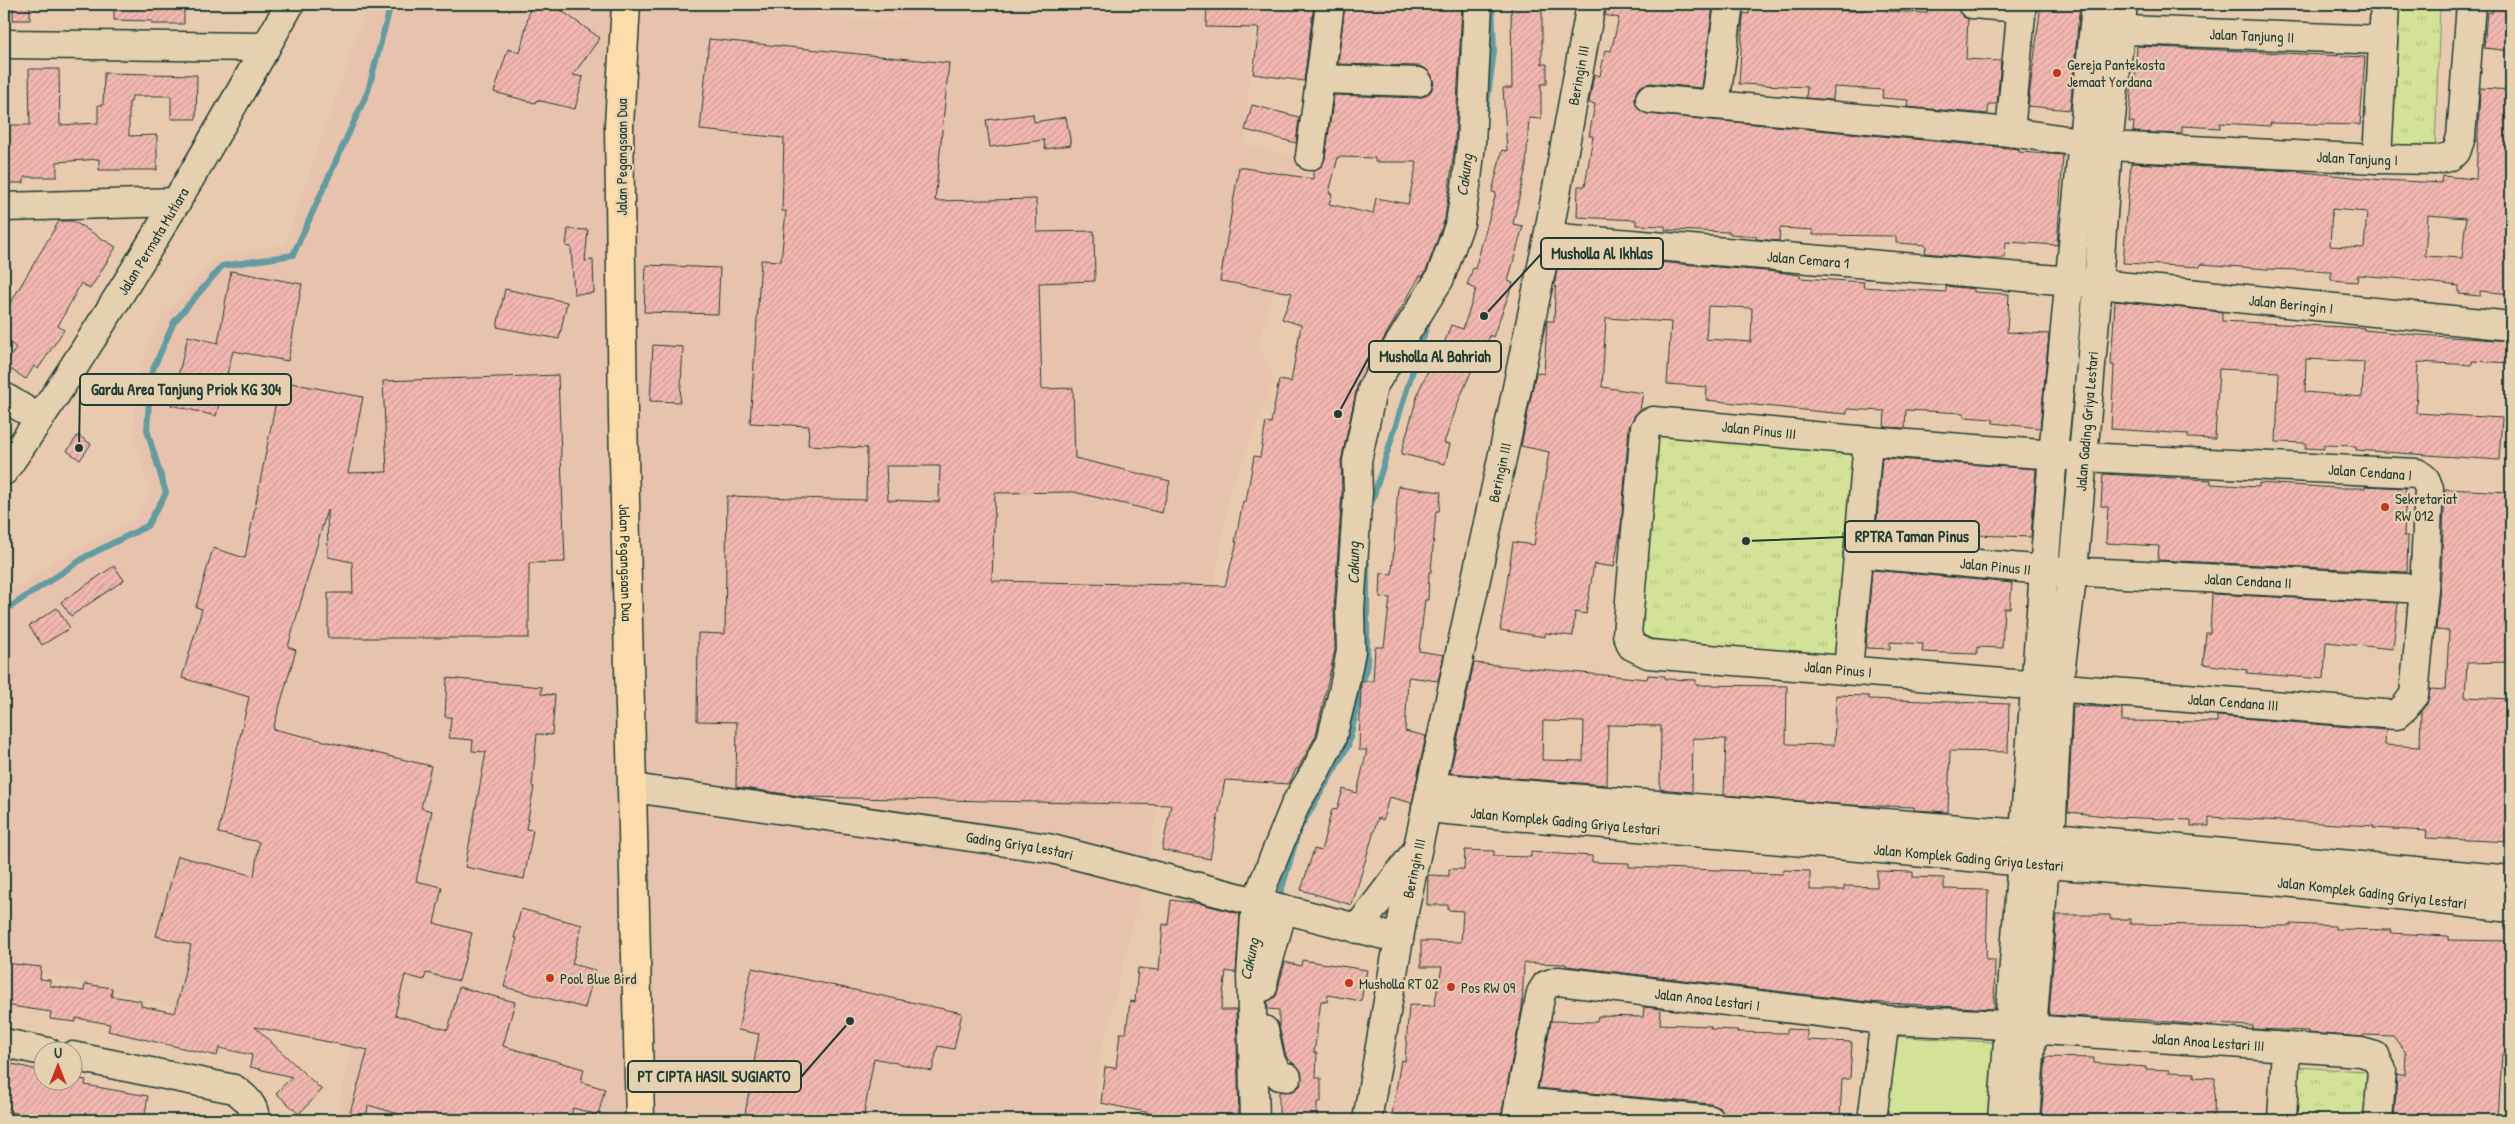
<svg xmlns="http://www.w3.org/2000/svg" width="2515" height="1124" font-family="'Patrick Hand',sans-serif">
	<defs>
		<pattern id="grass-tufts" width="24" height="20" patternUnits="userSpaceOnUse" patternTransform="scale(1.25)"><rect width="24" height="20" fill="#d3e296"/><path d="M3 7l-1-3M5 7V3M7 7l1-3M15 17l-1-3M17 17v-4M19 17l1-3" fill="none" stroke="#b5c382"/></pattern>
		<pattern id="building-hatch" width="6" height="6" patternUnits="userSpaceOnUse" patternTransform="scale(1.25)"><rect width="6" height="6" fill="#f2b7b0"/><path d="M-1 1l2-2M0 6l6-6M5 7l2-2" fill="none" stroke="#cf9e98"/></pattern>
	</defs>
	<rect width="100%" height="100%" fill="#e8cbaf"/>
	<filter id="ink" filterUnits="userSpaceOnUse"><feTurbulence type="fractalNoise" baseFrequency=".02" numOctaves="2"/><feDisplacementMap in="SourceGraphic" scale="10" xChannelSelector="R" yChannelSelector="G"/><feConvolveMatrix kernelMatrix="1 2 1 2 8 2 1 2 1" color-interpolation-filters="sRGB"/></filter>
	<g filter="url(#ink)">
		<path fill="#e7c2ad" fill-rule="evenodd" d="M368,4H1256L1244,144L1313,162L1258,344L1275,380L1230,491L1198,681L1174,684L1150,855L1096,1074L1097,1120H337L351,1049L4,965V595L75,549L134,520L150,492L133,434L137,373L161,317L216,258L285,244ZM783,8H784L923,17L856,19Z"/>
		<path fill="url(#grass-tufts)" stroke="#799065" d="M2398,4H2440L2435,151L2390,150Z
			M1656,426L1857,446L1841,664L1632,636Z
			M2297,1067L2379,1072L2375,1120H2294Z"/>
		<path fill="#d3e296" stroke="#799065" d="M1889,1036L2007,1043L2000,1120H1878Z"/>
		<g fill="none" stroke-linecap="round" stroke-linejoin="round">
			<path stroke="#619ca1" stroke-width="6" d="M1486,110L1494,51L1492,4
				M1369,511L1428,322
				M4,611L87,556L147,526L166,493L147,430L151,374L174,322L222,266L293,255L368,91L391,4
				M1278,902L1299,830L1348,746L1367,664V563"/>
		</g>
		<path fill="url(#building-hatch)" stroke="#1f3d34" fill-rule="evenodd" d="M13,4H30V20H13Z
			M114,4H184V24H152V21L114,20Z
			M531,4H552L600,38L573,75L583,77L575,109L537,100L535,103L494,92L508,49L520,53Z
			M1207,4H1314L1304,81L1253,74L1259,28L1206,27Z
			M1345,4H1395L1425,8V4L1462,5L1455,143L1445,219L1426,271L1423,276H1420L1358,383L1341,461L1342,492L1334,609L1335,650L1316,735L1298,769H1296L1289,784L1225,780L1210,859L1162,850L1171,805L807,797L736,787L737,722L697,721L698,633L725,634L727,496L866,500L867,448L808,445L809,426L750,423L761,260L781,261L786,211H782L784,138L700,130L709,39L949,63L935,201L1036,199L1037,232L1094,231L1095,281L1039,283L1042,389L1073,388L1075,458L1170,481L1162,513L1074,492L995,493L992,581L1225,586L1237,542H1235L1243,501H1246L1254,456L1260,457L1266,422L1271,423L1279,380L1291,382L1301,325L1282,319L1292,293L1220,281L1239,167L1313,179V171L1322,166L1325,158L1334,95L1418,98L1425,96L1431,91L1434,83L1431,74L1426,69L1419,66L1338,64ZM1338,157L1375,158V162H1417L1408,204L1376,198L1373,214L1329,204L1332,194L1329,193ZM886,466H940L939,502L888,500Z
			M1511,4H1542V64H1547V84H1541V119L1529,118L1526,167L1513,224L1523,226L1508,281L1513,283L1493,337L1490,335L1484,352L1480,351L1459,400L1444,443L1450,444L1445,464L1401,454L1419,390L1428,371L1433,372L1451,325L1463,329L1476,289L1467,285L1473,268L1475,269L1496,193L1492,192L1502,150L1507,151L1503,88H1512Z
			M1606,4H1701L1713,6L1702,88L1651,83L1643,85L1637,90L1635,97L1636,105L1641,111L1648,114L2008,148L2019,149V152L2063,155L2057,245L2006,242L2005,258H1980L1925,253L1926,245L1896,243V236L1813,235V230L1780,228L1779,241L1756,239V236L1730,234V232L1665,230V226L1636,225V220L1577,217L1578,186H1585L1593,136H1589L1595,104L1589,103L1594,74L1600,76L1605,50L1611,51L1619,18L1605,15Z
			M1750,4H1781L1815,9L1851,11L1866,10L1867,6L1886,7V11L1927,13V8L1958,9L1963,17L1968,19L1966,59L2001,61L1997,104H1988V114L1907,107L1908,100L1882,98L1883,90L1834,87L1833,100L1806,98L1807,87L1739,84L1743,17L1744,13L1749,14Z
			M2041,4H2080L2070,110L2028,106Z
			M2493,4H2511V51L2484,48L2487,12L2492,13Z
			M2137,46L2365,57L2360,125L2271,123L2270,126L2220,123V128L2182,126V134L2133,132L2134,122H2129L2132,79H2135Z
			M29,69H59L60,125L98,123V105H103L104,73L197,75L196,119H171V96H132L131,102H129V136L157,135V170H99V159L57,162V177H24V183H4V125H30Z
			M2480,88L2511,90V294L2480,291V296L2459,294V286L2394,278L2358,275L2357,282L2331,280V271L2267,269L2201,264L2200,267L2123,263L2131,163L2293,171L2383,180L2441,183L2442,176L2476,179ZM2332,209L2367,212L2364,248L2330,246ZM2428,215L2466,218L2462,258L2425,256Z
			M1252,105L1299,117L1296,143L1245,130Z
			M1033,114L1034,122L1066,117L1071,145L1045,149L1044,140L990,147L986,120Z
			M59,221H73L116,247L90,289L81,283L58,326L64,330L38,369L34,366L26,379L5,366L16,348L4,337V297L11,302Z
			M568,229L588,230L585,261L593,260L594,293L574,294L571,247L566,246Z
			M1561,254L1777,272L1800,275V278L1864,282L1863,287L1946,292V286L1974,289V292L2009,294L2007,332L2049,334L2040,428L1993,423V419L1964,417V413L1906,410L1905,428L1884,427L1885,411L1847,409V414L1823,412L1706,400L1707,387L1667,384L1671,322L1606,318L1602,387L1643,393L1640,410L1635,415L1629,427L1621,526L1614,567L1594,564L1586,614L1575,612L1573,636L1545,633V637L1500,630L1513,542L1534,545L1549,452L1521,446L1536,372L1544,374L1547,321H1554L1556,273ZM1708,306L1752,308L1751,342L1706,339Z
			M646,265L720,268L718,314L644,312Z
			M231,271L302,284L288,361L233,351L216,416L171,405L188,336L218,343Z
			M505,289L567,302L559,339L497,327Z
			M2115,301L2222,312V321L2364,328V330L2419,335L2511,341V363L2472,361V365L2418,362L2416,413L2502,418L2499,460L2356,450V446L2324,445V449L2305,448L2306,443L2276,442L2279,372L2219,369L2215,439L2188,438V434L2111,429L2114,365H2111ZM2306,359L2364,362L2362,397L2305,392Z
			M653,345L683,347L680,402L650,401Z
			M558,375L565,562L529,563V638H328V593H353L352,562L328,557L327,510L288,647L296,650L273,729L431,766L421,808L432,811L416,881L442,887L434,923L472,933L459,981L426,973L424,980L405,975L395,1015L448,1030L459,987L515,1002L503,1046L584,1069L581,1082L605,1089L598,1115L573,1108L570,1120H419L368,1105L366,1120H348L368,1050L255,1027L322,1090L299,1114L276,1093L292,1077L250,1067L252,1055L219,1048L217,1056L108,1031L110,1024L76,1018V1022L50,1019L51,1012L4,1005L5,963L41,967L40,979L50,980V986L84,991L85,984L112,988L111,996L141,1001V1006L175,1013L191,945L156,936L178,856L254,876L259,842L218,833L249,697L182,678L202,609L196,607L213,548L245,558L280,381L363,397L348,473L387,472L383,381Z
			M78,435L91,444L80,460L67,451Z
			M1882,458L2036,469L2031,537L1974,535L1973,548L1953,546L1954,537L1876,531Z
			M2103,474L2211,480V484L2259,487V483L2338,488H2365V486L2406,488L2404,536H2408L2407,572L2158,560L2159,546L2106,543L2108,507L2101,506Z
			M1398,486L1441,492L1439,511H1436L1431,572H1429L1428,600H1425L1419,651L1444,655L1438,681L1409,677L1408,680L1405,731L1426,736L1412,803L1389,797L1383,820L1378,818L1352,905L1301,890L1314,849L1321,851L1332,809L1337,810L1343,789L1357,793L1367,750H1359L1361,683V681H1373L1375,647H1384L1390,598L1380,597L1381,573L1392,574Z
			M2445,489L2511,492V662L2467,663L2465,697L2511,699V842L2426,838L2427,831L2373,828L2374,826L2209,817V826H2191V820L2115,817L2068,812L2073,706L2122,708V721L2217,722V716L2386,730L2385,745L2420,747L2421,711L2427,704L2430,689L2446,690L2449,631L2436,630L2441,575Z
			M114,566L124,580L71,616L61,602Z
			M1872,570L2012,583L2010,608H2004L2002,648L1977,647V654L1945,653L1922,652L1923,644L1890,642V649L1866,648Z
			M2212,594L2398,603L2393,649L2326,642L2324,679L2246,673L2247,670L2203,664L2206,633H2210Z
			M57,608L70,628L42,645L29,626Z
			M1474,663L1647,679L1648,675L1665,676V679L1696,680V685L1787,686L1786,743L1788,744L1834,745L1836,695L1869,696V699L2009,704L2008,752L1950,751L1948,812L1914,810V807L1850,805L1724,795L1726,739L1693,738L1692,792L1660,789L1661,726L1608,725L1607,785L1450,773ZM1543,721L1584,722L1583,761L1542,760Z
			M447,678L542,687L541,694L555,695L552,735L537,734L532,786L534,787L526,829L533,830L524,879L465,867L486,752L472,751L473,740L449,738L451,717H445Z
			M1465,850L1494,851V856L1531,857V852L1592,856V862L1629,863V867L1749,871V873L1783,874L1784,870L1810,871V890H1844V886L1877,887V871L1913,872V877L1944,878V889L1988,890L1986,960H1995L1994,1009L1868,1002L1566,966V964L1524,963L1522,1008L1501,1117L1491,1115L1490,1120H1391L1401,1060L1405,1061L1409,1005L1434,1006L1442,967H1421V941L1461,942L1463,911L1448,910V905H1427L1428,875L1449,876V869H1464Z
			M1171,900L1202,904L1240,914L1236,973L1226,971L1221,1010H1236L1239,1120H1184L1101,1103L1105,1067L1116,1068L1120,1033H1126L1130,1001L1135,1002L1138,968L1159,970L1163,924L1168,925Z
			M521,909L582,925L572,964L595,970L585,1008L504,987L517,938H514Z
			M2057,915H2110V919H2130V924L2291,926V924L2335,926V929L2392,930L2391,933L2448,936V940L2511,941L2509,1055L2502,1054L2498,1120H2394L2397,1075H2405L2406,1053L2393,1036L2364,1035L2363,1037L2308,1033V1031L2253,1029V1026L2212,1024V1026L2146,1020L2049,1015Z
			M1302,960L1367,970L1361,1001L1328,995L1327,1002L1321,1001L1314,1053H1317L1316,1078H1321V1102H1317V1120H1279V1092L1293,1091L1300,1086L1302,1079L1301,1071L1286,1056L1279,1026V1010L1268,1009L1267,1002L1276,996L1285,962L1301,966Z
			M752,968L962,1013L954,1049L938,1046L932,1071L874,1058L863,1120H744L759,1034L738,1030Z
			M1644,1007L1661,1009L1660,1024L1711,1026V1029L1738,1030L1737,1032L1787,1033V1029L1807,1030V1040L1852,1042L1850,1079H1842L1840,1117L1800,1116V1118L1724,1113L1719,1108L1711,1104L1538,1088L1551,1021L1597,1022L1598,1016L1643,1017Z
			M2046,1057L2094,1058V1063L2146,1067L2145,1069L2169,1070L2168,1072L2194,1073V1077L2215,1078L2214,1114H2212V1120H2041Z
			M4,1062L42,1071V1082H72V1078L86,1080L85,1085L148,1096L144,1120H56L4,1111Z"/>
		<g fill="none" stroke-linecap="round" stroke-linejoin="round">
			<g stroke="#1f3d34" stroke-width="31">
				<g id="minor">
					<path d="M1972,4L2021,8"/>
					<path id="s1" d="M2102,29L2383,40"/>
					<path d="M4,44L266,47"/>
					<path d="M1320,79L1418,82"/>
					<path id="s2" d="M1650,99L2010,132L2108,146L2377,159L2436,160L2449,157L2456,152L2461,137L2471,4"/>
					<path d="M1715,105L1729,4"/>
					<path d="M2010,132L2022,4"/>
					<path d="M1310,156L1330,4"/>
					<path d="M2377,159L2385,4"/>
					<path d="M4,207L177,202"/>
					<path id="s3" d="M1548,237L2070,281L2511,326"/>
					<path d="M4,397L40,419"/>
					<path d="M1653,421L1868,441L2082,457L2417,473L2424,478L2429,488L2424,589L2414,695L2405,707L2396,715L1648,654L1632,646L1627,634L1645,428L1648,423Z"/>
					<path id="s4" d="M4,471C108,321 201,164 290,4"/>
					<path id="s5" d="M1858,553L2044,570L2424,589"/>
					<path d="M1848,670L1868,441"/>
					<path d="M1432,787L2022,834L2511,880"/>
					<path id="s6" d="M633,788L1048,848L1399,939"/>
					<path id="s7" d="M1426,808L2046,864L2285,882L2511,908"/>
					<path d="M1357,929L1414,854"/>
					<path d="M1263,987L1264,978L1283,909"/>
					<path d="M1264,1030L1271,1062L1280,1076L1287,1077"/>
					<path d="M4,1043L48,1052"/>
					<path d="M72,1056L234,1089C245,1097 255,1105 255,1120"/>
					<path d="M1519,1102L1710,1120"/>
					<path d="M1255,1120L1251,976L1256,902L1296,803L1315,772L1331,741L1343,692L1351,651L1350,610L1358,492L1357,461L1373,386L1440,278L1460,223L1467,180L1471,144L1478,4"/>
					<path id="s8" d="M1367,1120L1403,916L1511,417L1548,237L1591,4"/>
					<path id="s9" d="M1516,1120L1541,993L1546,985L1558,981L1885,1020L2008,1025L2042,1030L2361,1052L2375,1056L2382,1070L2378,1120"/>
					<path d="M1872,1120L1885,1020"/>
					<path d="M2002,1120L2053,454L2096,4"/>
					<path id="s10" d="M2025,1120L2047,837L2052,818L2058,689L2073,571L2098,285L2108,146L2123,4"/>
					<path d="M2282,1120L2286,1047"/>
				</g>
			</g>
			<g stroke="#1f3d34" stroke-width="31">
				<g id="major">
					<path id="s11" d="M626,4L619,125L623,417L640,1120"/>
				</g>
			</g>
			<use href="#minor" stroke="#e5d0af" stroke-width="28"/>
			<use href="#major" stroke="#fddcac" stroke-width="28"/>
		</g>
	</g>
	<g fill="#c8321e" stroke="#e5d0af" stroke-width="2">
		<circle cx="2057" cy="73" r="5"/>
		<circle cx="2385" cy="507" r="5"/>
		<circle cx="550" cy="978" r="5"/>
		<circle cx="1349" cy="983" r="5"/>
		<circle cx="1451" cy="987" r="5"/>
	</g>
	<g text-anchor="middle" dominant-baseline="central" stroke-width="4.5" stroke-linejoin="round" paint-order="stroke">
		<g font-size="15" fill="#1f3d34" stroke="#e5d0af">
			<text stroke="none"><textPath href="#s1" startOffset="150">Jalan Tanjung II</textPath></text>
			<text stroke="none"><textPath href="#s8" startOffset="1066">Beringin III</textPath></text>
			<text transform="translate(621 157) rotate(-90)">Jalan Pegangsaan Dua</text>
			<text stroke="none"><textPath href="#s2" startOffset="710">Jalan Tanjung I</textPath></text>
			<text stroke="none"><textPath href="#s4" startOffset="274">Jalan Permata Mutiara</textPath></text>
			<text stroke="none"><textPath href="#s3" startOffset="261">Jalan Cemara 1</textPath></text>
			<text stroke="none"><textPath href="#s3" startOffset="746">Jalan Beringin I</textPath></text>
			<text stroke="none"><textPath href="#s10" startOffset="702">Jalan Gading Griya Lestari</textPath></text>
			<text transform="translate(1759 430) rotate(6)">Jalan Pinus III</text>
			<text stroke="none"><textPath href="#s8" startOffset="661">Beringin III</textPath></text>
			<text transform="translate(2370 472) rotate(4)">Jalan Cendana I</text>
			<text stroke="none"><textPath href="#s11" startOffset="559">Jalan Pegangsaan Dua</textPath></text>
			<text stroke="none"><textPath href="#s5" startOffset="138">Jalan Pinus II</textPath></text>
			<text stroke="none"><textPath href="#s5" startOffset="391">Jalan Cendana II</textPath></text>
			<text transform="translate(1838 669) rotate(5)">Jalan Pinus I</text>
			<text transform="translate(2233 702) rotate(4)">Jalan Cendana III</text>
			<text stroke="none"><textPath href="#s7" startOffset="140">Jalan Komplek Gading Griya Lestari</textPath></text>
			<text stroke="none"><textPath href="#s6" startOffset="391">Gading Griya Lestari</textPath></text>
			<text stroke="none"><textPath href="#s7" startOffset="545">Jalan Komplek Gading Griya Lestari</textPath></text>
			<text stroke="none"><textPath href="#s8" startOffset="256">Beringin III</textPath></text>
			<text stroke="none"><textPath href="#s7" startOffset="950">Jalan Komplek Gading Griya Lestari</textPath></text>
			<text stroke="none"><textPath href="#s9" startOffset="302">Jalan Anoa Lestari I</textPath></text>
			<text stroke="none"><textPath href="#s9" startOffset="805">Jalan Anoa Lestari III</textPath></text>
		</g>
		<g font-size="15" fill="#1f3d34" stroke="#e5d0af" text-anchor="start">
			<text x="2067" y="64">Gereja Pantekosta<tspan x="2067" dy="17">Jemaat Yordana</tspan></text>
			<text x="2395" y="498">Sekretariat<tspan x="2395" dy="17">RW 012</tspan></text>
			<text x="560" y="978">Pool Blue Bird</text>
			<text x="1359" y="983">Musholla RT 02</text>
			<text x="1461" y="987">Pos RW 09</text>
		</g>
		<g font-size="16" font-style="italic" fill="#24453d" stroke="#e5d0af">
			<text transform="translate(1464 175) rotate(-83)">Cakung</text>
			<text transform="translate(1353 563) rotate(-90)">Cakung</text>
			<text transform="translate(1249 959) rotate(-78)">Cakung</text>
		</g>
	</g>
	<path fill="none" stroke="#1f3d34" stroke-width="2" d="M1484 316L1541 254M1338 414L1369 357M79 448L80 390M1746 541L1845 537M850 1021L801 1077"/>
	<g fill="#1f3d34" stroke="#e5d0af" stroke-width="2">
		<circle cx="1484" cy="316" r="5"/>
		<circle cx="1338" cy="414" r="5"/>
		<circle cx="79" cy="448" r="5"/>
		<circle cx="1746" cy="541" r="5"/>
		<circle cx="850" cy="1021" r="5"/>
	</g>
	<g fill="#e5d0af" stroke="#1f3d34" stroke-width="2">
		<rect x="1541" y="238" width="122" height="31" rx="5"/>
		<rect x="1369" y="341" width="132" height="31" rx="5"/>
		<rect x="80" y="374" width="211" height="31" rx="5"/>
		<rect x="1845" y="521" width="134" height="31" rx="5"/>
		<rect x="628" y="1061" width="173" height="31" rx="5"/>
	</g>
	<g font-size="16" text-anchor="middle" font-weight="bold" fill="#1f3d34">
		<text x="1602" y="259">Musholla Al Ikhlas</text>
		<text x="1435" y="362">Musholla Al Bahriah</text>
		<text x="186" y="395">Gardu Area Tanjung Priok KG 304</text>
		<text x="1912" y="542">RPTRA Taman Pinus</text>
		<text x="714" y="1082">PT CIPTA HASIL SUGIARTO</text>
	</g>
	<rect width="2515" height="1124" fill="none" stroke="#e5d0af" stroke-width="20"/>
	<rect x="10" y="10" width="2495" height="1104" fill="none" stroke="#1f3d34" stroke-width="2" filter="url(#ink)"/>
	<g transform="translate(58 1066)"><circle r="24" fill="#e5d0af" stroke="#96957e"/>
	<path d="M0-4L9 19L0 12L-9 19Z" fill="#c8321e"/>
	<text y="-8" font-size="14" font-weight="bold" text-anchor="middle" fill="#1f3d34">U</text>
	</g>
</svg>
